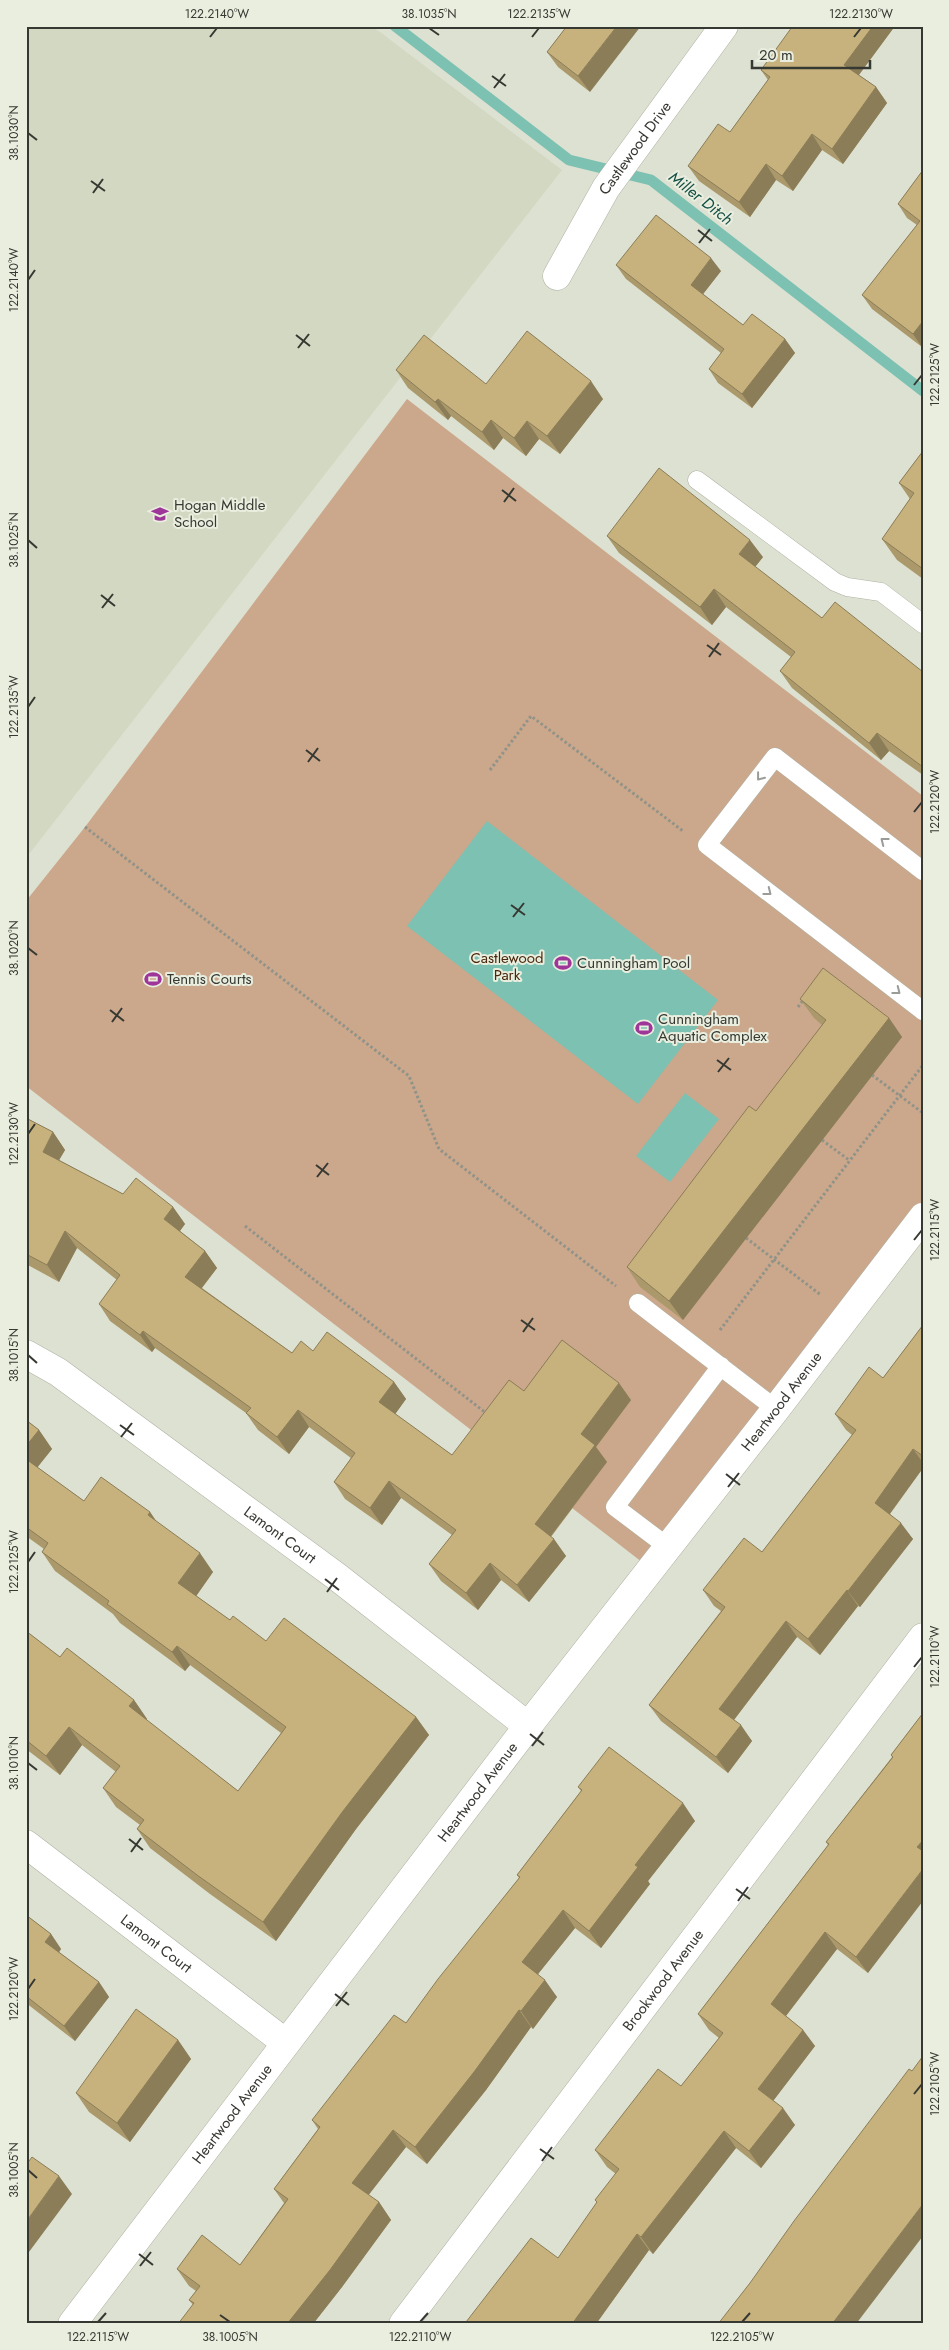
<svg xmlns="http://www.w3.org/2000/svg" width="949" height="2350" font-family="Jost,sans-serif">
	<rect width="100%" height="100%" fill="#dde1d1"/>
	<path fill="#d2d8c1" d="M26,26H372L562,170L26,858Z"/>
	<path fill="#cba78c" d="M407,399L923,796V1217L651,1569L26,1086V901L85,827Z"/>
	<path fill="#7cc1b2" d="M487,821L718,1000L638,1104L407,926Z
		M685,1093L719,1119L670,1182L636,1156Z"/>
	<g fill="none" stroke-linecap="round" stroke-linejoin="round">
		<path stroke="#7cc1b2" stroke-width="11" d="M395,26L569,160L651,180L923,391"/>
		<g stroke="#afb3a4" stroke-width="19">
			<path id="lane" d="M697,480L835,582L847,587L881,592L923,624
				M923,871L775,757L707,845L923,1011
				M638,1303L776,1409
				M668,1547L615,1507L721,1366"/>
		</g>
		<g stroke="#afb3a4" stroke-width="29">
			<g id="street">
				<path id="s1" d="M557,276L606,188L724,26"/>
				<path id="s2" d="M26,1354L58,1372L336,1576L528,1726"/>
				<path id="s3" d="M26,1844L286,2043"/>
				<path id="s4" d="M72,2324L528,1726L776,1409L923,1217"/>
				<path id="s5" d="M403,2324L923,1637"/>
			</g>
		</g>
		<path stroke="#909388" stroke-width="3" stroke-dasharray="2.5 2.5" stroke-linecap="butt" d="M490,770L531,716L683,831
			M85,827L409,1076L439,1149L616,1286
			M798,1007L804,999
			M872,1075L923,1113
			M822,1140L849,1160
			M245,1226L486,1413
			M746,1238L821,1295
			M720,1330L923,1065"/>
		<use href="#lane" stroke="#fff" stroke-width="18"/>
		<use href="#street" stroke="#fff" stroke-width="28"/>
	</g>
	<path fill="#ab996c" d="M567,26L590,92L558,67L547,52Z
		M797,26H895L859,75L876,87L887,103L843,164L822,150L793,191L776,180L750,217L699,181L688,166L730,132L768,80L761,70Z
		M923,170L922,347L872,309L862,295L917,225L907,218L898,204Z
		M616,265L721,271L703,294L743,325L785,339L795,353L752,408L718,383L709,369L721,353L626,279Z
		M396,370L486,384L603,399L560,454L539,439L526,456L503,438L494,450L451,416L448,420L408,388Z
		M923,451V579L897,560L882,539L910,499L899,483Z
		M607,536L763,557L755,567L822,618L923,672V775L889,751L881,760L792,688L780,671L791,657L726,607L712,625L619,553Z
		M800,999L889,1018L902,1037L683,1320L640,1287L627,1267L756,1111L822,1025L814,1018Z
		M26,1118L53,1132L65,1150L59,1160L123,1194L173,1207L185,1224L180,1231L205,1251L217,1268L202,1288L292,1353L313,1351L394,1382L406,1399L395,1414L452,1455L524,1391L631,1400L596,1447L607,1462L551,1537L566,1556L529,1602L501,1580L478,1610L441,1581L429,1564L452,1535L401,1498L382,1525L345,1499L334,1482L351,1458L309,1427L289,1454L258,1430L246,1413L155,1348L152,1352L110,1321L99,1304L117,1280L77,1248L59,1282L26,1264Z
		M923,1325V1468L890,1514L913,1539L860,1607L858,1606L820,1655L797,1637L734,1720L752,1741L728,1773L661,1721L649,1705L721,1611L714,1606L703,1590L762,1552L852,1435L846,1430L835,1414L883,1378Z
		M26,1420L39,1430L52,1449L37,1467L84,1501L150,1512L156,1521L213,1572L196,1596L230,1620L266,1641L416,1717L429,1735L356,1829L276,1941L210,1894L150,1848L137,1829L140,1825L116,1807L103,1788L116,1772L82,1745L60,1775L26,1749V1631L60,1657L134,1700L147,1719L146,1720L238,1791L281,1733L190,1665L185,1671L120,1623L113,1614L55,1571L42,1552L44,1549L26,1536Z
		M923,1713L868,1973L837,1949L786,2016L803,2030L815,2046L773,2101L795,2125L761,2168L736,2148L653,2254L649,2250L596,2324H467L466,2322L558,2258L597,2203L595,2200L616,2174L607,2167L595,2150L681,2086L719,2038L709,2030L698,2014L828,1845L826,1842L892,1757L891,1755Z
		M578,1787L695,1821L648,1881L650,1884L601,1948L575,1928L538,1974L557,1997L533,2029L531,2027L486,2090L427,2164L406,2147L368,2195L379,2202L391,2220L342,2287L313,2324H178L193,2305L189,2300L196,2291L189,2286L177,2269L240,2265L284,2203L274,2189L318,2129L312,2120L406,2023L519,1878L517,1875L581,1791Z
		M26,1915L51,1934L61,1949L59,1952L99,1982L109,1997L75,2041L26,2003Z
		M178,2040L191,2059L130,2142L89,2112L76,2093Z"/>
	<path fill="#8b7d58" d="M617,26H641L590,92L578,76Z
		M873,26H895L855,80L844,65Z
		M876,87L887,103L843,164L832,149Z
		M812,134L822,150L793,191L782,176Z
		M766,164L776,180L750,217L739,202Z
		M711,258L721,271L700,298L691,285Z
		M923,321V347H922L913,334Z
		M785,339L795,353L752,408L742,394Z
		M591,381L603,399L560,454L547,436Z
		M438,399L451,416L448,420L435,402Z
		M491,420L503,438L494,450L482,432Z
		M527,421L539,439L526,456L514,438Z
		M750,540L763,557L751,572L739,554Z
		M714,589L726,607L712,625L700,607Z
		M877,733L889,751L881,760L869,743Z
		M889,1018L902,1037L683,1320L669,1301Z
		M53,1132L65,1150L54,1169L43,1152Z
		M173,1207L185,1224L176,1236L164,1219Z
		M65,1231L77,1248L59,1282L47,1265Z
		M205,1251L217,1268L197,1294L185,1277Z
		M143,1331L155,1348L152,1352L140,1335Z
		M394,1382L406,1399L391,1420L379,1402Z
		M619,1383L631,1400L596,1447L607,1462L547,1541L535,1524L581,1434Z
		M298,1410L309,1427L289,1454L277,1437Z
		M39,1430L52,1449L33,1473L26,1464V1446Z
		M913,1449L923,1463V1468L886,1519L875,1503Z
		M389,1481L401,1498L382,1525L370,1508Z
		M150,1512L163,1531L148,1515Z
		M901,1523L913,1539L860,1607L848,1591Z
		M554,1539L566,1556L529,1602L517,1585Z
		M200,1553L213,1572L192,1602L178,1583Z
		M490,1563L501,1580L478,1610L466,1593Z
		M847,1590L858,1606L820,1655L808,1639Z
		M786,1621L797,1637L730,1725L719,1709Z
		M177,1646L190,1665L185,1671L172,1652Z
		M134,1700L147,1719L142,1725L129,1706Z
		M416,1717L429,1735L356,1829L276,1941L263,1922L343,1811Z
		M741,1725L752,1741L728,1773L716,1757Z
		M69,1727L82,1745L60,1775L46,1756Z
		M683,1803L695,1821L648,1881L650,1884L601,1948L589,1931L635,1865Z
		M923,1840V1854L917,1847Z
		M923,1869V1901L868,1973L856,1957Z
		M563,1910L575,1928L534,1979L522,1962Z
		M825,1932L837,1949L782,2021L771,2004Z
		M51,1934L61,1949L56,1957L45,1942Z
		M545,1980L557,1997L533,2029L521,2011Z
		M99,1982L109,1997L75,2041L64,2026Z
		M519,2010L531,2027L486,2090L427,2164L415,2147Z
		M803,2030L815,2046L770,2105L758,2089Z
		M178,2040L191,2059L130,2142L117,2123Z
		M783,2108L795,2125L761,2168L749,2151Z
		M393,2130L406,2147L364,2201L352,2183Z
		M724,2131L736,2148L653,2254L641,2237Z
		M59,2176L72,2194L26,2256V2222Z
		M379,2202L391,2220L342,2287L313,2324H287Z
		M923,2204V2236L856,2324H832Z
		M637,2234L649,2250L596,2324H572Z"/>
	<path fill="#c7b27d" stroke="#8b7d58" d="M567,26H617L578,76L547,52Z
		M797,26H873L844,65L876,87L832,149L812,134L782,176L766,164L739,202L688,166L718,124L730,132L770,77L761,70L792,27L795,29Z
		M923,170V321L913,334L862,295L920,221L898,204Z
		M656,215L711,258L691,285L743,325L752,314L785,339L742,394L709,369L724,349L616,265Z
		M527,331L591,381L547,436L527,421L514,438L491,420L482,432L438,399L435,402L396,370L424,335L486,384Z
		M923,451V569L882,539L914,493L899,483Z
		M659,468L750,540L739,554L822,618L835,602L923,672V767L877,733L869,743L780,671L795,652L714,589L700,607L607,536Z
		M823,968L889,1018L669,1301L627,1267L749,1106L756,1111L826,1020L800,999Z
		M26,1118L53,1132L43,1152L123,1194L136,1178L173,1207L164,1219L205,1251L185,1277L292,1353L301,1341L313,1351L327,1332L394,1382L379,1402L452,1455L509,1380L524,1391L562,1340L619,1383L581,1434L595,1445L535,1524L554,1539L517,1585L490,1563L466,1593L429,1564L456,1530L389,1481L370,1508L334,1482L355,1453L298,1410L277,1437L246,1413L251,1408L143,1331L140,1335L99,1304L120,1275L65,1231L47,1265L26,1254Z
		M923,1325V1456L913,1449L875,1503L901,1523L848,1591L847,1590L808,1639L786,1621L719,1709L741,1725L716,1757L649,1705L725,1607L703,1590L744,1538L762,1552L856,1430L835,1414L869,1367L883,1378Z
		M26,1420L39,1430L26,1446Z
		M26,1459L84,1501L101,1477L150,1512L148,1515L200,1553L178,1583L230,1620L233,1616L266,1641L284,1618L416,1717L343,1811L263,1922L197,1875L137,1829L144,1820L103,1788L120,1766L69,1727L46,1756L26,1740V1631L60,1657L67,1648L134,1700L129,1706L238,1791L286,1727L177,1646L172,1652L107,1604L109,1601L42,1552L48,1543L26,1527Z
		M923,1713V1840L917,1847L923,1851V1869L856,1957L825,1932L771,2004L803,2030L758,2089L783,2108L749,2151L724,2131L641,2237L637,2234L572,2324H468L466,2322L531,2238L558,2258L597,2202L595,2200L619,2169L595,2150L658,2069L681,2086L723,2033L698,2014L829,1844L826,1842L893,1757L891,1755Z
		M609,1747L683,1803L635,1865L638,1867L589,1931L563,1910L522,1962L545,1980L521,2011L519,2010L474,2072L415,2147L393,2130L352,2183L379,2202L330,2270L287,2324H178L194,2303L189,2300L200,2286L177,2269L202,2235L240,2265L288,2199L274,2189L320,2127L312,2120L394,2015L406,2023L438,1979L520,1877L517,1875L582,1790L578,1787Z
		M26,1915L51,1934L45,1942L99,1982L64,2026L26,1996Z
		M136,2009L178,2040L117,2123L76,2093Z
		M923,2056V2204L832,2324H718L750,2283L794,2221L909,2069L912,2071Z
		M32,2157L59,2176L26,2222V2165Z"/>
	<defs><path id="oneway-chevron" d="M-2-3.5L2.5 0L-2 3.5" fill="none" stroke-width="1.6" stroke-linecap="round" stroke-linejoin="round" transform="scale(1.25)"/></defs>
	<g stroke="#9a9c98">
		<use href="#oneway-chevron" transform="translate(760 777) rotate(128)"/>
		<use href="#oneway-chevron" transform="translate(884 841) rotate(-142)"/>
		<use href="#oneway-chevron" transform="translate(768 892) rotate(38)"/>
		<use href="#oneway-chevron" transform="translate(897 991) rotate(38)"/>
	</g>
	<path fill="none" stroke="#363832" stroke-width="2" d="M429,28L439,35M210,37L217,28M532,37L539,28M854,37L861,28M492,76L506,86M494,88L505,74M28,133L37,140M91,181L105,191M93,193L103,179M698,230L712,241M699,243L710,229M28,280L35,270M296,335L310,346M298,348L309,334M914,385L922,375M502,490L516,501M504,502L514,488M28,540L37,548M101,595L115,606M102,608L113,594M707,645L721,655M709,657L719,643M28,707L35,697M306,750L320,761M308,762L318,748M914,812L922,802M511,905L525,915M513,917L524,903M28,948L37,955M110,1010L124,1021M112,1022L122,1008M717,1060L731,1070M718,1072L729,1058M28,1134L35,1124M316,1165L329,1175M317,1177L328,1163M914,1240L922,1230M521,1320L535,1330M523,1332L533,1318M28,1355L37,1363M120,1425L134,1435M121,1437L132,1423M726,1474L740,1485M728,1487L739,1473M28,1562L35,1552M325,1579L339,1590M327,1592L337,1578M914,1667L922,1657M530,1734L544,1745M532,1746L543,1732M28,1763L37,1770M129,1839L143,1850M131,1852L141,1838M736,1889L750,1899M738,1901L748,1887M28,1989L35,1979M335,1994L349,2005M336,2006L347,1992M914,2094L922,2084M540,2149L554,2159M542,2161L552,2147M28,2170L37,2178M139,2254L153,2265M140,2266L151,2252M220,2315L230,2322M98,2322L106,2313M420,2322L428,2313M742,2322L750,2313"/>
	<defs>
		<g id="school-bare" transform="scale(1.35)"><path d="M0-5L7-2L0 1L-7-2ZM-4 1L0 2.5L4 1V4Q0 6-4 4Z" fill="#9e3699" stroke="#eaeedf" stroke-width="2.5" paint-order="stroke"/></g>
		<g id="stadium-bare" transform="scale(1.35)"><path d="M0-5a6.5 5 0 1 0 0 10a6.5 5 0 1 0 0-10ZM-3.5-1.8h7v3.6h-7Z" fill="#9e3699" stroke="#eaeedf" stroke-width="2.5" paint-order="stroke"/></g>
	</defs>
	<g fill-rule="evenodd">
		<use href="#school-bare" x="160" y="514"/>
		<use href="#stadium-bare" x="563" y="963"/>
		<use href="#stadium-bare" x="153" y="979"/>
		<use href="#stadium-bare" x="644" y="1028"/>
	</g>
	<g text-anchor="middle" dominant-baseline="central" stroke-width="4" stroke-linejoin="round" paint-order="stroke">
		<g font-size="15" fill="#363832" stroke="#eaeedf">
			<text stroke="none"><textPath href="#s1" startOffset="150">Castlewood Drive</textPath></text>
			<text stroke="none"><textPath href="#s4" startOffset="1164">Heartwood Avenue</textPath></text>
			<text stroke="none"><textPath href="#s2" startOffset="312">Lamont Court</textPath></text>
			<text stroke="none"><textPath href="#s4" startOffset="669">Heartwood Avenue</textPath></text>
			<text stroke="none"><textPath href="#s3" startOffset="164">Lamont Court</textPath></text>
			<text stroke="none"><textPath href="#s5" startOffset="431">Brookwood Avenue</textPath></text>
			<text stroke="none"><textPath href="#s4" startOffset="264">Heartwood Avenue</textPath></text>
		</g>
		<g font-size="15" fill="#363832" stroke="#eaeedf" text-anchor="start">
			<text x="174" y="505">Hogan Middle<tspan x="174" dy="17">School</tspan></text>
			<text x="577" y="963">Cunningham Pool</text>
			<text x="167" y="979">Tennis Courts</text>
			<text x="658" y="1019">Cunningham<tspan x="658" dy="17">Aquatic Complex</tspan></text>
		</g>
		<g font-size="15" fill="#49290d" stroke="#eaeedf">
			<text x="507" y="958">Castlewood<tspan x="507" dy="17">Park</tspan></text>
		</g>
		<g font-size="16" font-style="italic" fill="#124e44" stroke="#eaeedf">
			<text transform="translate(701 198) rotate(38)">Miller Ditch</text>
		</g>
	</g>
	<rect width="949" height="2350" fill="none" stroke="#eaeedf" stroke-width="55"/>
	<path d="M752 60v8h118v-8" fill="none" stroke="#363832" stroke-width="2.5"/>
	<text x="759" y="60" font-size="15" fill="#363832" stroke="#eaeedf" stroke-width="4" paint-order="stroke">20 m</text>
	<rect x="28" y="28" width="894" height="2294" fill="none" stroke="#363832" stroke-width="2"/>
	<g font-size="12" text-anchor="middle" fill="#363832">
		<text x="217" y="18">122.2140°W</text>
		<text x="429" y="18">38.1035°N</text>
		<text x="539" y="18">122.2135°W</text>
		<text x="861" y="18">122.2130°W</text>
		<text transform="translate(14 133) rotate(-90)" y="4">38.1030°N</text>
		<text transform="translate(14 280) rotate(-90)" y="4">122.2140°W</text>
		<text transform="translate(935 375) rotate(-90)" y="4">122.2125°W</text>
		<text transform="translate(14 540) rotate(-90)" y="4">38.1025°N</text>
		<text transform="translate(14 707) rotate(-90)" y="4">122.2135°W</text>
		<text transform="translate(935 802) rotate(-90)" y="4">122.2120°W</text>
		<text transform="translate(14 948) rotate(-90)" y="4">38.1020°N</text>
		<text transform="translate(14 1134) rotate(-90)" y="4">122.2130°W</text>
		<text transform="translate(935 1230) rotate(-90)" y="4">122.2115°W</text>
		<text transform="translate(14 1355) rotate(-90)" y="4">38.1015°N</text>
		<text transform="translate(14 1562) rotate(-90)" y="4">122.2125°W</text>
		<text transform="translate(935 1657) rotate(-90)" y="4">122.2110°W</text>
		<text transform="translate(14 1763) rotate(-90)" y="4">38.1010°N</text>
		<text transform="translate(14 1989) rotate(-90)" y="4">122.2120°W</text>
		<text transform="translate(935 2084) rotate(-90)" y="4">122.2105°W</text>
		<text transform="translate(14 2170) rotate(-90)" y="4">38.1005°N</text>
		<text x="98" y="2341">122.2115°W</text>
		<text x="230" y="2341">38.1005°N</text>
		<text x="420" y="2341">122.2110°W</text>
		<text x="742" y="2341">122.2105°W</text>
	</g>
</svg>
